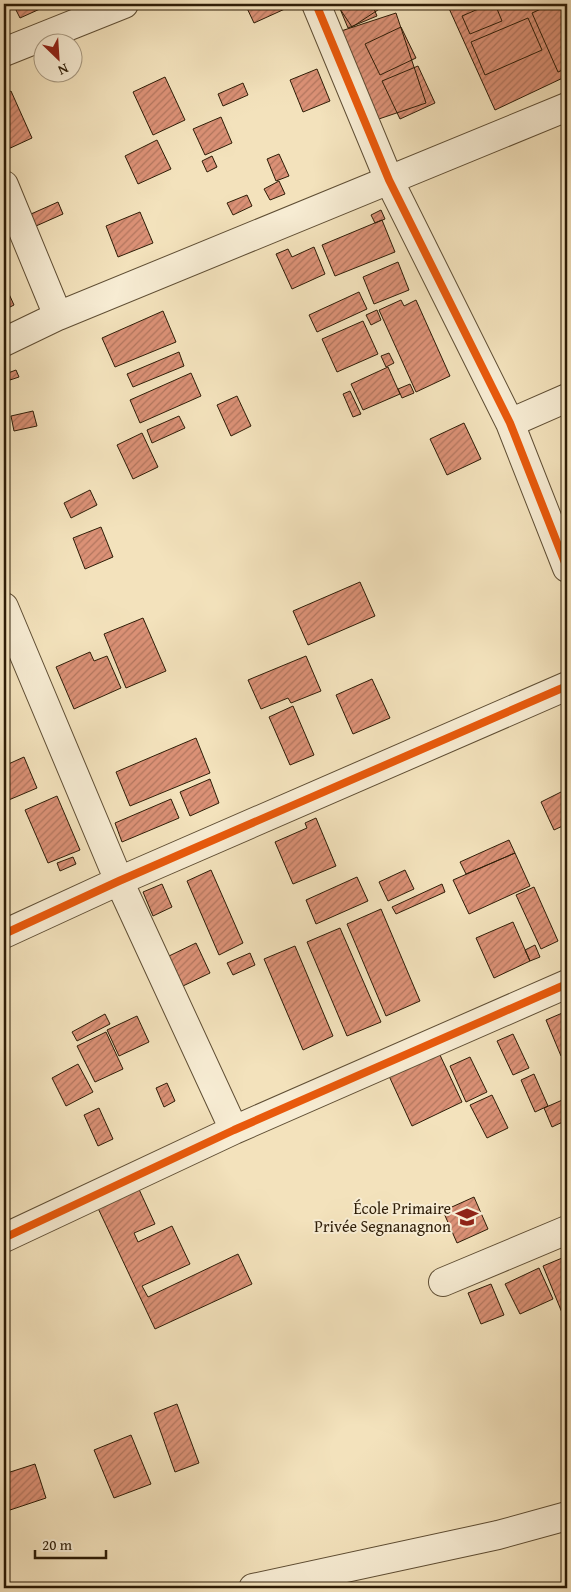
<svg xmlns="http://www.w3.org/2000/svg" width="571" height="1592" font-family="'Gentium Book Plus',serif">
	<defs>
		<pattern id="building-hatch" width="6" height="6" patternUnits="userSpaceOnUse" patternTransform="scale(1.25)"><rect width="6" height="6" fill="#db9176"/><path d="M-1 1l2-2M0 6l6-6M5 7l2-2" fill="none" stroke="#b2765f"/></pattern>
	</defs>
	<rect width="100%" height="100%" fill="#f3e2bc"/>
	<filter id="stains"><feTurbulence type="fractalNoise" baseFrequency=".004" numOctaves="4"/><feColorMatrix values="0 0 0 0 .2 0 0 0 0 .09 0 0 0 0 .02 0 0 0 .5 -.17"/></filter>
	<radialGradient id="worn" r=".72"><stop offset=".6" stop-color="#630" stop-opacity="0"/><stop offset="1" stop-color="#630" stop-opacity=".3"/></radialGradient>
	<path fill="url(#building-hatch)" stroke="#2e1d07" d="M13,4H51L20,18Z
		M245,4H285L287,8L254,23Z
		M338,4H372L377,16L348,28Z
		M341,4H387L352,27L338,6Z
		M447,4H567V76L495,110Z
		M490,4H495L502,21L470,34L462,16Z
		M552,4H567V68L558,72L532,13Z
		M396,13L426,103L367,123L338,32Z
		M528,18L542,50L485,75L471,42Z
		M401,27L416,58L380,75L365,44Z
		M418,66L435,103L400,119L382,81Z
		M317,69L330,101L303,112L290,80Z
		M165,77L185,120L153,135L133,92Z
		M243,83L248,95L223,106L218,94Z
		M11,91L32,138L6,150L4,145V95Z
		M221,117L232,143L205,155L193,129Z
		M157,140L171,169L138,184L125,156Z
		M279,154L289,176L276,181L267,159Z
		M212,156L217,167L207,172L202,161Z
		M279,181L285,194L270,200L264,189Z
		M247,195L252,206L233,215L227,203Z
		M58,202L63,214L36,226L31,214Z
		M381,210L385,219L375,223L371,215Z
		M140,212L153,243L118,257L106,226Z
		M382,220L395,252L335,276L322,245Z
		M314,247L325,274L292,289L276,254L288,249L292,257Z
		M398,262L409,290L374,304L363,277Z
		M4,283L14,305L4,310Z
		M359,292L367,309L317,332L309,315Z
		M401,300L404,306L416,300L450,376L416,392L379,310Z
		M377,310L381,320L371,325L366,315Z
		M163,311L176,342L115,367L102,338Z
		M363,321L378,354L337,372L322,339Z
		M179,352L184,366L133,387L127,374Z
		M389,353L394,363L386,367L381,356Z
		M388,367L400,394L363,410L351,384Z
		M16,370L19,377L10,380L8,373Z
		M191,373L201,396L140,423L130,400Z
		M410,384L414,393L402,398L398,389Z
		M350,391L361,414L353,417L343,394Z
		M237,396L251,426L231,436L217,405Z
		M33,411L37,426L14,431L11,416Z
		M179,416L185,428L152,443L147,430Z
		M464,423L481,459L447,475L430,439Z
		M142,433L158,467L133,479L117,445Z
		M90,490L97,505L71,518L64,503Z
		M101,527L113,557L85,569L73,538Z
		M360,582L375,616L308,645L293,611Z
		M143,618L166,671L126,688L104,634Z
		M90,652L94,661L107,656L121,688L74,709L56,667Z
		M306,656L321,691L291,703L288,698L261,709L248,680Z
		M372,679L390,718L353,734L336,695Z
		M293,706L314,755L290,765L269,717Z
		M196,738L210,773L130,806L116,772Z
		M24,757L37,788L4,802V766Z
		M210,779L219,803L190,816L180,792Z
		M563,791L567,800V824L554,830L541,802Z
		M57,796L80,850L48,863L25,810Z
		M171,799L179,818L122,842L115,823Z
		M316,818L336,866L293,884L275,842L307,828L305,823Z
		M509,840L515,853L466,874L460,862Z
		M515,853L530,886L469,914L453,880Z
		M73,857L76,864L60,871L57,863Z
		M211,870L243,943L219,955L187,881Z
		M405,870L414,889L388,901L379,882Z
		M357,877L368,901L316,924L306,900Z
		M162,884L172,907L153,916L143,892Z
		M442,884L445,892L396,914L392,907Z
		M534,887L558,941L541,949L516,895Z
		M381,909L420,1001L386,1016L347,924Z
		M513,922L530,961L494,978L476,938Z
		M340,928L381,1022L347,1036L307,942Z
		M196,943L210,973L183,986L169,956Z
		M535,945L540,957L530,961L525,950Z
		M295,946L333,1036L303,1050L264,959Z
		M250,953L255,965L233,975L227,963Z
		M567,1011V1054L561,1056L546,1020Z
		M105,1014L110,1024L77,1041L72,1032Z
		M137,1016L149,1042L119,1056L107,1030Z
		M106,1032L123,1069L95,1082L77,1046Z
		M513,1034L529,1068L513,1075L497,1041Z
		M439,1053L462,1102L412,1126L389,1076Z
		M470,1057L487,1092L466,1102L450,1066Z
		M78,1064L93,1092L66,1106L52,1078Z
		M534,1074L548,1106L535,1112L521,1080Z
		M167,1083L175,1101L164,1107L156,1088Z
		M492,1095L508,1128L487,1138L470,1105Z
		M567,1098V1120L552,1127L544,1108Z
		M99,1108L113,1139L98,1146L84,1115Z
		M137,1185L155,1224L134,1233L138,1242L172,1226L190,1264L142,1286L148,1297L238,1254L252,1284L155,1329L96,1204Z
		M474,1197L488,1229L457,1243L443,1211Z
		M567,1256V1325L543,1266Z
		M539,1268L553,1299L520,1314L505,1284Z
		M491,1284L504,1315L481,1324L468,1293Z
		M177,1404L199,1463L175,1472L154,1413Z
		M131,1435L151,1484L114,1498L94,1450Z
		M35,1464L46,1498L7,1511L4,1500V1474Z"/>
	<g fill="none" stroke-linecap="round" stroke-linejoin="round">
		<g stroke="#5f4e34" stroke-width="30">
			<path id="minor" d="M316,4L389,180L510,423L567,568
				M4,52L124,4
				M4,185L58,316
				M4,342L58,316L567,107
				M510,423L567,398
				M4,607L119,881L234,1130
				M4,934L119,881L567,686
				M4,1238L234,1130L567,984
				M443,1282L567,1230
				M253,1588L498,1535L567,1516"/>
		</g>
		<use href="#minor" stroke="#f7ecd3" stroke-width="28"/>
		<g stroke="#f7ecd3" stroke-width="11">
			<path id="cycleway" d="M316,4L389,180L510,423L567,568
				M4,934L119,881L567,686
				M4,1238L234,1130L567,984"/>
		</g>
		<use href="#cycleway" stroke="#e8590c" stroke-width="8"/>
	</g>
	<defs>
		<g id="school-bare" transform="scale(1.725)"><path d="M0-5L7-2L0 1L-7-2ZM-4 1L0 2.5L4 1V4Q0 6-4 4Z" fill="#8f2418" stroke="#f7ecd3" stroke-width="2.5" paint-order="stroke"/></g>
	</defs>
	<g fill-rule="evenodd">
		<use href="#school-bare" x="467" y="1217"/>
	</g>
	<g text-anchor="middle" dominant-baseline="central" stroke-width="4" stroke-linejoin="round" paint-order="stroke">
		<g font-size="16" fill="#2e1d07" stroke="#f7ecd3" text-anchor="end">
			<text x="451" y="1208">École Primaire<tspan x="451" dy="18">Privée Segnanagnon</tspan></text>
		</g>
	</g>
	<rect width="571" height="1592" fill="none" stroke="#f3e2bc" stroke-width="20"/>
	<rect x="5" y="5" width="561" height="1582" fill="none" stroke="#2e1d07" stroke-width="2.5"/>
	<rect x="10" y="10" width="551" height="1572" fill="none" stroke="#2e1d07"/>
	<g transform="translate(58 58) rotate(155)"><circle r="24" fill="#f7ecd3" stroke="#a79981"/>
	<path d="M0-4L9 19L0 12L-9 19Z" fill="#8f2418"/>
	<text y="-8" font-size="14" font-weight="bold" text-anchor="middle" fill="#2e1d07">N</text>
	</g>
	<path d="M35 1550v8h71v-8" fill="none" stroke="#2e1d07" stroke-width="2.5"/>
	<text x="42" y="1550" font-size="15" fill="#2e1d07" stroke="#f7ecd3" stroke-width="4" paint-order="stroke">20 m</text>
	<rect width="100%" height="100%" filter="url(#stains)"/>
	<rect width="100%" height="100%" fill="url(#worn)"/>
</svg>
